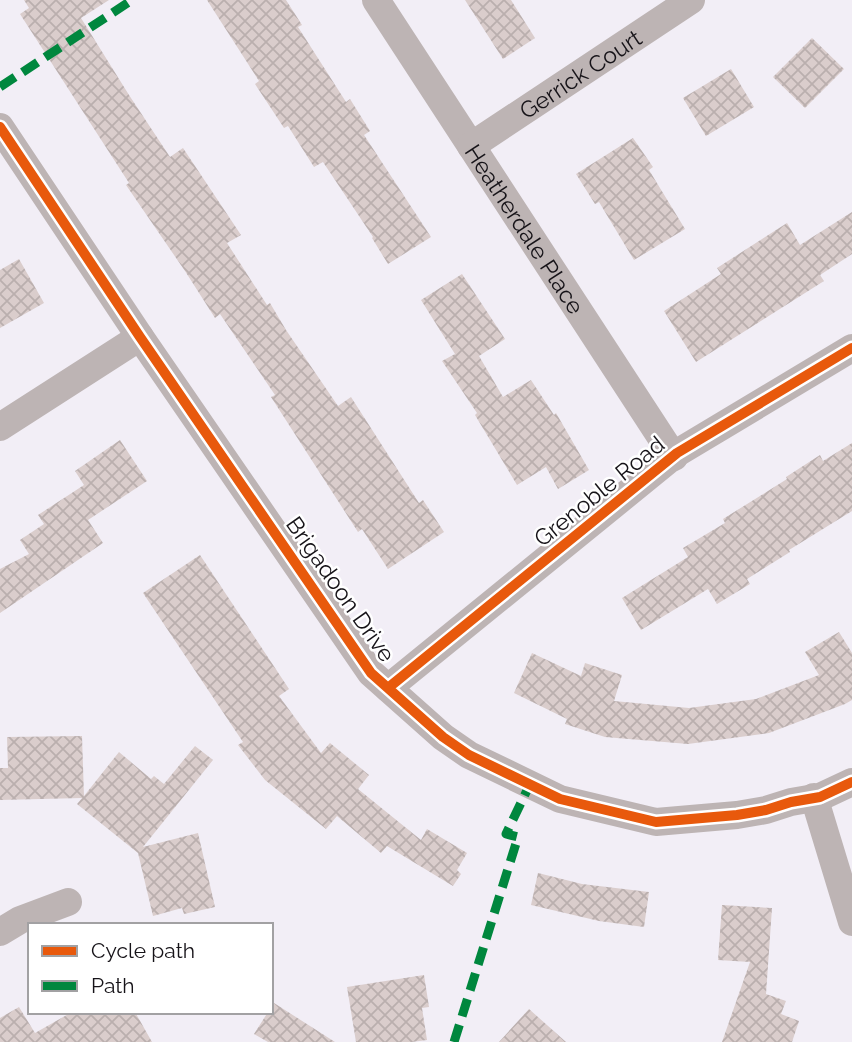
<svg xmlns="http://www.w3.org/2000/svg" width="852" height="1042" font-family="Raleway,sans-serif">
	<defs>
		<pattern id="building-cross-hatch" width="8" height="8" patternUnits="userSpaceOnUse" patternTransform="scale(1.75)"><rect width="8" height="8" fill="#dacdcc"/><path d="M0 0l8 8M0 8l8-8" fill="none" stroke="#baafae"/></pattern>
	</defs>
	<rect width="100%" height="100%" fill="#f2eef6"/>
	<path fill="url(#building-cross-hatch)" d="M24,0H109L81,18L129,95L170,157L183,148L241,235L227,243L267,305L270,303L286,330L338,406L351,397L419,503L423,500L444,532L388,569L362,529L358,532L271,397L275,395L220,314L215,318L185,271L126,185L129,183L20,14L29,8Z
		M207,0H286L302,25L298,27L346,102L350,99L370,131L364,135L431,237L388,264L372,238L373,237L323,162L314,167L288,126L284,128L255,84L259,81Z
		M465,0H511L535,38L503,59Z
		M812,38L844,69L805,108L773,77Z
		M731,69L754,107L706,136L683,98Z
		M633,138L653,167L649,170L685,229L634,260L599,202L595,204L576,174Z
		M852,212V254L820,275L824,281L696,362L664,311L721,274L717,268L787,223L800,245Z
		M19,259L44,303L0,328V270Z
		M462,274L505,339L479,356L503,397L531,380L554,415L556,413L589,470L558,489L546,467L517,485L475,415L477,413L442,361L455,354L421,300Z
		M120,440L147,481L88,520L103,543L0,613V569L29,554L20,540L44,524L38,515L84,485L75,471Z
		M852,443V511L789,550L790,552L747,579L750,584L717,604L708,589L641,630L622,598L688,557L683,548L725,523L723,519L787,479L786,477L820,455L823,461Z
		M200,555L289,689L279,696L321,753L330,743L369,775L358,789L421,840L427,829L467,853L457,870L461,874L453,886L387,846L381,853L337,816L326,829L265,780L238,745L243,742L143,593Z
		M839,632L852,653V700L845,704L769,733L688,744L605,737L565,724L567,719L514,693L532,653L581,676L585,663L622,675L614,701L689,708L756,699L819,675L805,652Z
		M82,736L84,796L119,752L151,779L154,776L164,784L195,746L213,760L143,847L198,833L215,907L184,914L182,908L153,916L138,853L77,804L82,798L0,800V768H8L7,737Z
		M538,873L582,884L649,892L644,927L599,921L531,905Z
		M722,905L772,908L766,994L786,1001L781,1014L799,1021L792,1042H722L750,962L718,960Z
		M424,975L429,1007L422,1008L427,1040L412,1042H356L347,987Z
		M274,1003L335,1042H268L254,1034L268,1012H271V1007Z
		M19,1007L35,1033L72,1012H135L152,1042H0V1018Z
		M529,1009L566,1042H499Z"/>
	<g fill="none" stroke-linecap="round" stroke-linejoin="round">
		<g stroke="#bdb4b4" stroke-width="28">
			<path id="s1" d="M376,0L674,457"/>
			<path d="M0,127L140,337L371,673L443,737L469,755L560,799L656,822L737,815L766,810L791,802L820,797L852,782"/>
			<path id="s2" d="M471,146L691,0"/>
			<path d="M0,427L140,337"/>
			<path d="M388,688L677,453L852,348"/>
			<path d="M814,797L852,922"/>
			<path d="M0,932L20,920L68,902"/>
		</g>
		<path stroke="#00873e" stroke-width="9" stroke-dasharray="18 9" stroke-linecap="butt" d="M0,87L132,0
			M454,1042L518,837L506,834L530,784"/>
		<g stroke="#fff" stroke-width="15">
			<path id="cycleway" d="M0,127L140,337L371,673L443,737L469,755L560,799L656,822L737,815L766,810L791,802L820,797L852,782
				M388,688L677,453L852,348"/>
		</g>
		<use href="#cycleway" stroke="#e8590c" stroke-width="10"/>
	</g>
	<g text-anchor="middle" dominant-baseline="central" stroke-width="5" stroke-linejoin="round" paint-order="stroke">
		<g font-size="23" fill="#161318" stroke="#fff">
			<text stroke="none"><textPath href="#s2" startOffset="131">Gerrick Court</textPath></text>
			<text stroke="none"><textPath href="#s1" startOffset="273">Heatherdale Place</textPath></text>
			<text transform="translate(599 491) rotate(-39)">Grenoble Road</text>
			<text transform="translate(341 589) rotate(55)">Brigadoon Drive</text>
		</g>
	</g>
	<rect x="28" y="923" width="245" height="91" fill="#ffffff" stroke="#a2a1a3" stroke-width="2"/>
	<rect x="42" y="946" width="35" height="10" fill="#e8590c" stroke="#a2a1a3" stroke-width="2"/>
	<text x="91" y="958" font-size="21" fill="#161318">Cycle path</text>
	<rect x="42" y="981" width="35" height="10" fill="#00873e" stroke="#a2a1a3" stroke-width="2"/>
	<text x="91" y="993" font-size="21" fill="#161318">Path</text>
</svg>
